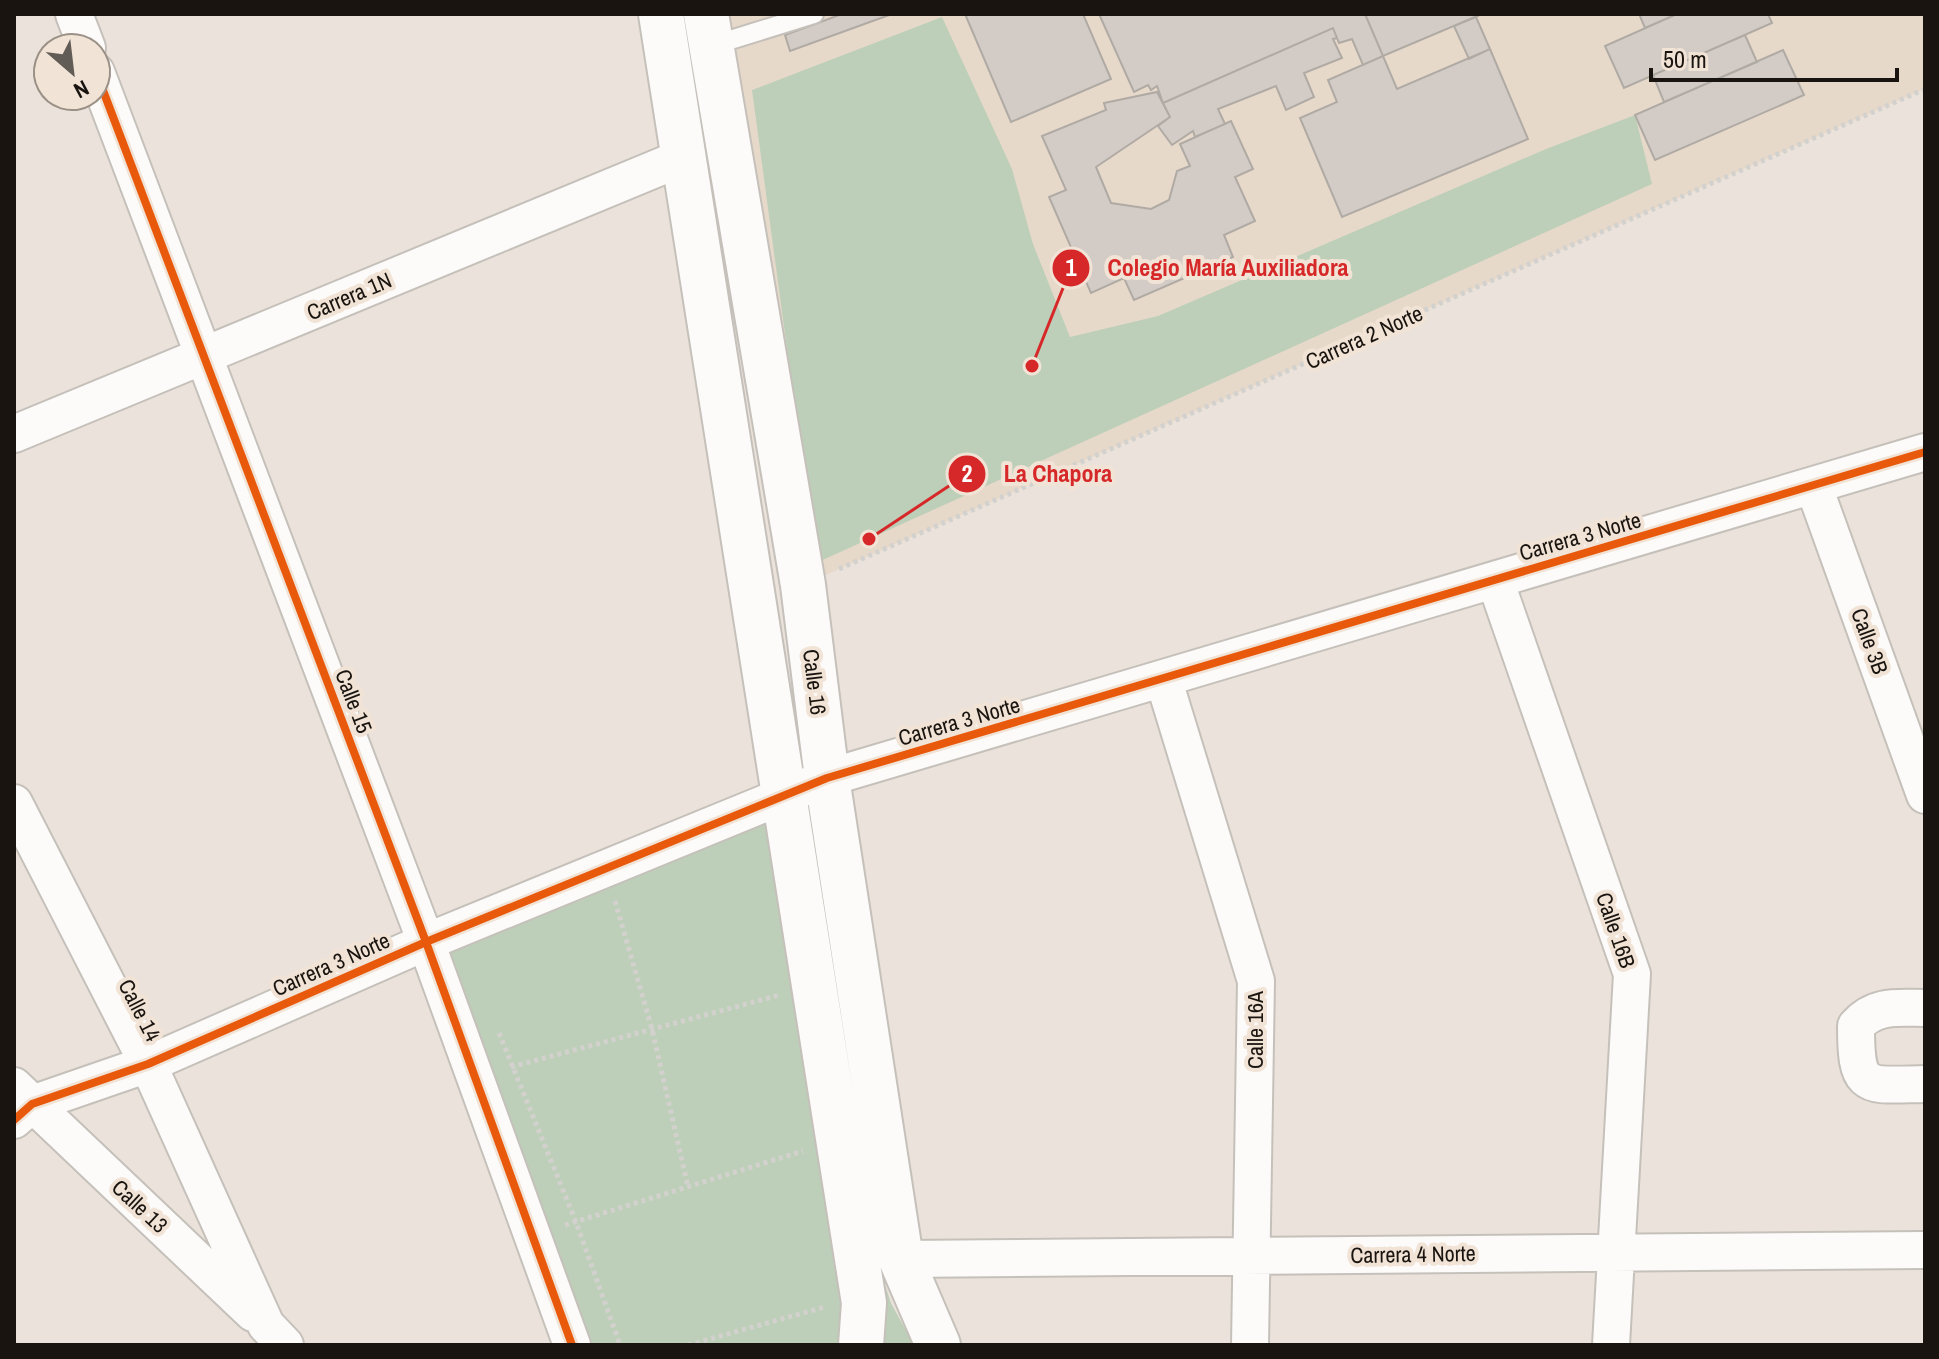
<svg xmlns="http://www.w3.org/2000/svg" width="1939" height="1359" font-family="'Archivo Narrow',sans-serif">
	<rect width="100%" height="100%" fill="#ebe3db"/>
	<path fill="#e7d9ca" d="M706,14H1925V89L803,585Z"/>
	<path fill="#bdcfb9" d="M942,17L1012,169L1033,244L1070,337L1158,316L1546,149L1635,115L1652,184L816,563L752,90Z
		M785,794L861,1345H572L426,942Z
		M804,810H811L877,1260L891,1303L914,1345H879Z"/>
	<path fill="#d3ccc6" stroke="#b0aaa4" stroke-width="2" d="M842,14H892L790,51L785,35Z
		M965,14H1083L1111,79L1011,122Z
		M1099,14H1365L1383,56L1363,65L1352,39L1339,43L1333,28L1163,103L1157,86L1151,90L1148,85L1134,92Z
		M1365,14H1482L1383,56Z
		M1639,14H1677L1645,28Z
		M1677,14H1768L1772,23L1624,88L1605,46Z
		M1476,17L1490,49L1469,59L1454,26Z
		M1333,28L1337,38L1333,39L1342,58L1304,73L1314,97L1286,110L1276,86L1218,109L1225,124L1195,137L1193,131L1172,145L1158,126L1170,117L1163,103Z
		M1745,35L1757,62L1664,102L1653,75Z
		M1490,49L1528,139L1342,217L1300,118L1337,102L1328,80L1383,56L1397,89Z
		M1783,50L1804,95L1655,160L1635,115Z
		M1157,92L1170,117L1096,167L1111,203L1151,209L1169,200L1177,171L1190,166L1180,144L1231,121L1253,169L1235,177L1255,221L1224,235L1233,257L1134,300L1124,278L1091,293L1049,197L1066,190L1042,136L1106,110L1104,103Z"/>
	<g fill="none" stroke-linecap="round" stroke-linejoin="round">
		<g stroke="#c5c0ba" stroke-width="22">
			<path id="service" d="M711,46L814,14"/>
		</g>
		<g stroke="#c5c0ba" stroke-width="40">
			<path id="minor" d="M74,14L87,48
				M96,72L426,942L572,1345
				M14,434L684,157
				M1814,487L1925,795
				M1495,580L1632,974L1611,1345
				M1164,681L1256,981L1250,1345
				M14,803L148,1064L266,1325L285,1345
				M1925,1008C1898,1008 1875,1004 1856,1026C1856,1092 1865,1085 1925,1084
				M14,1086L253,1313
				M14,1120L32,1104L148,1064L426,942L827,778L1925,452
				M901,1259L1925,1250"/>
		</g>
		<g stroke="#c5c0ba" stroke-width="48">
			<path id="secondary" d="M661,14L864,1303L861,1345
				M706,14L803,585L827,778L901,1259L938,1345"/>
		</g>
		<path stroke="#d3d1ce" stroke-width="5" stroke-dasharray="4 4" stroke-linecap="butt" d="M839,569L1925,89
			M615,901L652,1029L688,1187
			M499,1033L576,1222L620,1345
			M511,1067L780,995
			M565,1225L803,1151
			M688,1345L825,1307"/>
		<use href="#service" stroke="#fcfbfa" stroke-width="18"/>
		<use href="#minor" stroke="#fcfbfa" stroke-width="36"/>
		<use href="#secondary" stroke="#fcfbfa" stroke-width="44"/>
		<g stroke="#f1e3d5" stroke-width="13">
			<path id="cycleway" d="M96,72L426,942L572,1345
				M14,1120L32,1104L148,1064L426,942L827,778L1925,452"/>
		</g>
		<use href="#cycleway" stroke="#e8590c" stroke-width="8"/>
	</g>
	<g text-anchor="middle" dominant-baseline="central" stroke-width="8" stroke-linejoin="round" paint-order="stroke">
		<g font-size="22" fill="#19140f" stroke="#f1e3d5">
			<text transform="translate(349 296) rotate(-23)">Carrera 1N</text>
			<text transform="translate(1364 337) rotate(-24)">Carrera 2 Norte</text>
			<text transform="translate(1580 536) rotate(-16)">Carrera 3 Norte</text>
			<text transform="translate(1870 641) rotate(70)">Calle 3B</text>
			<text transform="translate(815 682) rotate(83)">Calle 16</text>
			<text transform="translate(354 701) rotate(69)">Calle 15</text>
			<text transform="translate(959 721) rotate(-16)">Carrera 3 Norte</text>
			<text transform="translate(1616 930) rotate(71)">Calle 16B</text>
			<text transform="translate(331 964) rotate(-24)">Carrera 3 Norte</text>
			<text transform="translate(140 1010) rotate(63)">Calle 14</text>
			<text transform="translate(1255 1030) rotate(-90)">Calle 16A</text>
			<text transform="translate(140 1206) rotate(43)">Calle 13</text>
			<text transform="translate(1413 1254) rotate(-1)">Carrera 4 Norte</text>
		</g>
	</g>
	<path fill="none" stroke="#d62828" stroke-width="3" d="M1032 366L1071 268M869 539L967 474"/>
	<g fill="#d62828" stroke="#f1e3d5" stroke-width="3">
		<circle cx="1032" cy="366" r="8"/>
		<circle cx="869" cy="539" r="8"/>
		<circle cx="1071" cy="268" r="20"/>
		<circle cx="967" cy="474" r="20"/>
	</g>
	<g font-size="24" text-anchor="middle" font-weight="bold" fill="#fff">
		<text x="1071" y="276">1</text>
		<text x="967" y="482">2</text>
	</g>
	<g font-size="24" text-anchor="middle" font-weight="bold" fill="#d62828" stroke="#f1e3d5" stroke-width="8" stroke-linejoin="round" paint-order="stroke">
		<text x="1228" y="276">Colegio María Auxiliadora</text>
		<text x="1058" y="482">La Chapora</text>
	</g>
	<rect width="1939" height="1359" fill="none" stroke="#19140f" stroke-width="32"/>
	<g transform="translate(72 72) rotate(152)"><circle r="38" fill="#f1e3d5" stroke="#9b9086" stroke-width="2"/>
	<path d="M0-6L14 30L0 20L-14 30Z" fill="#625c56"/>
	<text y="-12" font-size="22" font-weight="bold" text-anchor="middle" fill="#19140f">N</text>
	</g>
	<path d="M1651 68v12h246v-12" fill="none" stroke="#19140f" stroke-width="4"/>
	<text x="1663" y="68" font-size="24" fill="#19140f" stroke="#f1e3d5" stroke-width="6" paint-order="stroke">50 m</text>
</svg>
